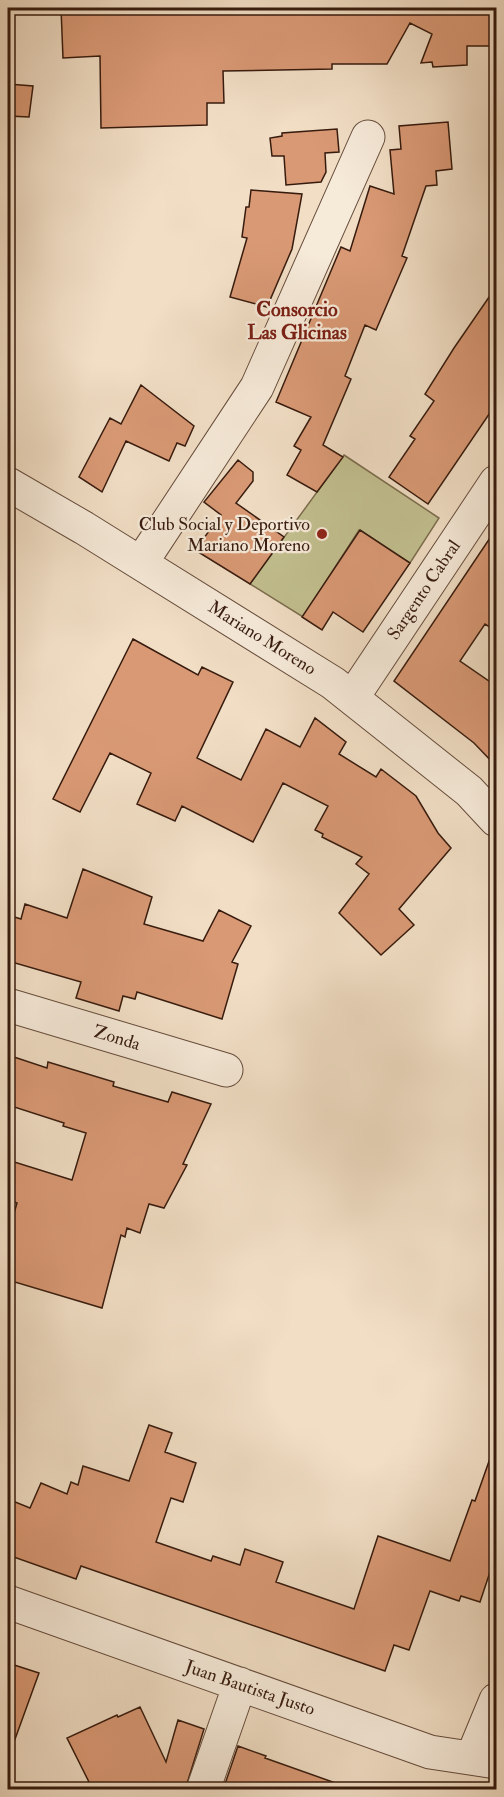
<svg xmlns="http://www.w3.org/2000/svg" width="504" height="1797" font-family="'IM FELL Double Pica',serif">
	<rect width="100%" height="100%" fill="#f1dec5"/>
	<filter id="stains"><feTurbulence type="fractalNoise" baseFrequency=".00333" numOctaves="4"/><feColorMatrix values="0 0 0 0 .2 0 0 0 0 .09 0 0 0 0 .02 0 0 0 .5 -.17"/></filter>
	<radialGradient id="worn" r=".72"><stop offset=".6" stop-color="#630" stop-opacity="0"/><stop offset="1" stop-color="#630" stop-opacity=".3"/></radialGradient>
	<path fill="#c2bf8f" stroke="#7c6d4e" stroke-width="1.5" d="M344,455L439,518L410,563L359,530L303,617L250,584Z"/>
	<path fill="#d99975" stroke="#371b0e" stroke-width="1.5" d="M61,8H496V46H467V65L433,67L432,62L421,63L432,34L410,23L387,64H332V69L223,71L224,103H207V125L101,128L100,56L63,58Z
		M8,84L33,86L29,117L8,116Z
		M448,122L452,169L436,171L437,185L426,186L402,256L407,258L376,330L365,325L345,376L351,379L323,445L343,457L317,492L287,475L301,450L294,446L311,417L276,402L341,247L350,251L370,186L394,194L390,150L401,149L399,126Z
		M337,129L339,152L325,153L326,172L321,182L286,185L284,156H272L270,138L282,136V133Z
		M251,190L302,194L292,249L267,307L230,297L247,238L242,237L246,207H249Z
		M496,287V404L428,504L389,477L415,439L410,436L434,401L425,394L454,348Z
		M141,385L194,426L185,446L177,443L169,461L126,441L102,492L79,477L110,418L121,424Z
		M238,460L253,472V481L236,503L284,537L250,584L195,550L221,515L204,502Z
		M496,529V631L485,624L460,661L496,686V766L474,743L394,681Z
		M360,530L410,563L363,632L333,612L322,630L302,617Z
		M133,639L198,675L202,667L233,682L197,758L241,780L266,729L300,747L315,718L346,742L339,754L376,777L381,769L416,796L438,833L451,848L399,909L414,925L381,955L339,913L369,874L356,864L362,857L322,837L323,834L315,830L328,806L283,783L253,842L182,806L175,821L137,804L151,773L110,753L80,812L53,799Z
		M83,869L152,897L144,924L203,941L219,910L251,926L232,962L238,964L222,1019L137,992L135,999L123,996L119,1011L76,998L81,982L8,961V915L21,919L25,904L67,918Z
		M8,1055L47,1068L48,1062L114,1082L113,1086L168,1102L172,1092L211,1104L183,1164L187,1165L164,1208L149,1204L140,1233L127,1228L125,1237L121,1235L102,1308L8,1280V1234L17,1203L8,1200V1160L72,1180L86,1133L63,1126L64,1123L8,1105Z
		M149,1425L172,1433L165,1452L196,1463L183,1502L171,1498L156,1542L211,1561L213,1556L240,1565L245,1549L283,1562L276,1582L354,1609L378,1536L450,1561L472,1500L475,1501L493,1450L496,1451V1554L480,1602L461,1596L459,1601L430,1591L409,1650L394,1645L385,1671L81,1566L76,1579L8,1555V1499L30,1508L41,1483L67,1494L71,1482L78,1485L83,1466L129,1481Z
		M8,1663L39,1673L10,1753L8,1752Z
		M140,1707L166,1762L178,1720L204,1729L185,1790H93L67,1738L117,1715L118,1717Z
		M238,1746L266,1756L265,1758L344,1786L343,1790H223Z"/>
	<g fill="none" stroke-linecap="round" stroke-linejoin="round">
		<g stroke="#664c3c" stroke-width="35">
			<path id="minor" d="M8,484L84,528L333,683L469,791L496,820
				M141,563L257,387L368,137
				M352,698L496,482
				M8,1005L226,1070
				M8,1602L430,1752L496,1762
				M472,1758L496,1700
				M203,1790L240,1684"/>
		</g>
		<use href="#minor" stroke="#f6ead9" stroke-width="33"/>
	</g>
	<circle fill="#8f2418" stroke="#f6ead9" stroke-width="2" cx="322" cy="534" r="6"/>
	<g text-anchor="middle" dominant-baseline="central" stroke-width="4.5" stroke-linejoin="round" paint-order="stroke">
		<g font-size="18" fill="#371b0e" stroke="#f6ead9" text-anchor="end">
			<text x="310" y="524">Club Social y Deportivo<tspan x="310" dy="21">Mariano Moreno</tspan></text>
		</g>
		<g font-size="18" fill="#371b0e" stroke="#f6ead9">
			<text transform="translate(424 590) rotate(-56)">Sargento Cabral</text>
			<text transform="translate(262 638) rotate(32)">Mariano Moreno</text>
			<text transform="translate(117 1038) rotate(17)">Zonda</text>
			<text transform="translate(250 1688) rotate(19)">Juan Bautista Justo</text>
		</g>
		<g font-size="20" font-weight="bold" fill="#7a1f14" stroke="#f6ead9">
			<text x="297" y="309">Consorcio<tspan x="297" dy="23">Las Glicinas</tspan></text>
		</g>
	</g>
	<rect width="504" height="1797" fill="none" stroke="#f1dec5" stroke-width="30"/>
	<rect x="9" y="9" width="486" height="1779" fill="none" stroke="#371b0e" stroke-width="3"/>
	<rect x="15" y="15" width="474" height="1767" fill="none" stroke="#371b0e" stroke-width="1.5"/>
	<rect width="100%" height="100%" filter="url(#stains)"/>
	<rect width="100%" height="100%" fill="url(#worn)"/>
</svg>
